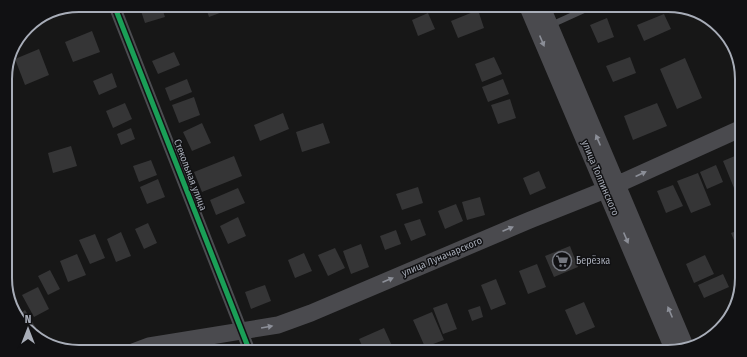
<svg xmlns="http://www.w3.org/2000/svg" width="747" height="357" font-family="'Fira Sans Condensed',sans-serif">
	<rect width="100%" height="100%" fill="#171717"/>
	<path fill="#353536" d="M139,5H161L165,17L145,23Z
		M180,5H198L199,7L182,12Z
		M205,5H232L233,8L209,17Z
		M478,10L484,28L458,38L451,21Z
		M428,13L435,29L418,36L412,20Z
		M664,14L671,29L644,41L637,25Z
		M607,18L614,37L598,43L590,25Z
		M92,31L100,52L73,62L65,42Z
		M39,49L49,75L25,85L15,59Z
		M174,52L180,65L158,74L152,61Z
		M494,57L502,74L482,82L475,64Z
		M630,57L636,73L613,82L606,66Z
		M685,58L702,98L677,109L660,69Z
		M112,73L117,87L99,95L93,81Z
		M187,79L192,92L170,101L165,88Z
		M503,79L509,94L488,102L482,87Z
		M194,97L200,115L179,123L172,105Z
		M510,99L516,118L498,124L491,105Z
		M125,103L132,119L113,128L106,111Z
		M657,103L667,126L633,140L624,116Z
		M283,113L289,129L260,141L254,125Z
		M202,123L211,143L192,151L183,132Z
		M323,123L330,143L302,152L296,132Z
		M131,128L135,139L121,145L117,134Z
		M71,146L77,166L53,173L48,153Z
		M742,153V185L734,188L723,161Z
		M234,156L242,176L202,192L194,172Z
		M151,160L157,175L139,182L133,166Z
		M716,165L723,182L707,189L700,172Z
		M539,171L546,188L530,195L523,178Z
		M698,173L711,205L691,213L677,181Z
		M158,179L165,197L147,204L140,187Z
		M673,185L683,206L666,213L657,191Z
		M418,187L423,203L402,210L396,194Z
		M238,188L245,203L216,215L210,200Z
		M480,197L485,215L467,220L462,202Z
		M456,204L463,221L445,229L438,211Z
		M238,217L246,236L228,244L220,226Z
		M420,219L426,235L411,241L404,224Z
		M148,223L157,243L144,249L135,229Z
		M742,229V259L731,233Z
		M396,230L401,244L385,250L380,236Z
		M121,232L131,256L116,262L107,239Z
		M95,234L105,258L90,264L79,240Z
		M361,244L369,267L351,274L343,251Z
		M570,246L578,267L554,277L545,256Z
		M335,248L345,268L328,276L318,255Z
		M304,253L312,271L295,278L288,260Z
		M77,254L86,275L68,282L60,261Z
		M705,255L714,274L694,283L686,264Z
		M537,264L546,287L528,294L519,271Z
		M50,270L60,289L48,295L38,276Z
		M723,274L729,287L704,298L698,285Z
		M496,279L506,304L491,310L481,285Z
		M265,285L271,301L251,309L245,292Z
		M38,287L49,309L34,317L22,295Z
		M584,302L595,327L576,335L565,310Z
		M447,303L457,329L443,334L433,308Z
		M480,306L483,317L472,321L468,310Z
		M25,310L36,328L31,332L20,323L17,316Z
		M432,312L444,340L425,347L413,320Z
		M384,328L393,348L385,352H365L359,339Z
		M349,345L352,352H332Z"/>
	<g fill="none" stroke-linecap="round" stroke-linejoin="round">
		<path stroke="#4b4c50" stroke-width="6" d="M551,25L595,5"/>
		<path stroke="#4b4c50" stroke-width="12" d="M114,5L250,352"/>
		<path stroke="#4a4a4e" stroke-width="17" d="M527,5L674,351
			M541,5L686,348
			M133,352L149,346L278,325L311,313L530,220L605,190L742,128"/>
		<g stroke="#111113" stroke-width="8">
			<path id="cycleway" d="M114,5L250,352"/>
		</g>
		<use href="#cycleway" stroke="#1a9f57" stroke-width="5"/>
	</g>
	<defs><path id="oneway-solid" d="M-6-.8H1V-3.2L6.5 0L1 3.2V.8H-6Z"/></defs>
	<g fill="#8c8f98">
		<use href="#oneway-solid" transform="translate(542 41) rotate(67)"/>
		<use href="#oneway-solid" transform="translate(598 140) rotate(-113)"/>
		<use href="#oneway-solid" transform="translate(641 174) rotate(-25)"/>
		<use href="#oneway-solid" transform="translate(508 229) rotate(-23)"/>
		<use href="#oneway-solid" transform="translate(626 238) rotate(67)"/>
		<use href="#oneway-solid" transform="translate(388 280) rotate(-23)"/>
		<use href="#oneway-solid" transform="translate(670 312) rotate(-113)"/>
		<use href="#oneway-solid" transform="translate(267 327) rotate(-10)"/>
	</g>
	<defs>
		<g id="supermarket-ring" transform="scale(1)"><circle r="9.5" fill="#111113" stroke="#757880" stroke-width="1.5"/><path d="M-6-5.5h2.5l.6 2H6L4.5 2H-2.5L-4.4-4H-6ZM-1.5 3.2a1.3 1.3 0 1 0 .1 0ZM3 3.2a1.3 1.3 0 1 0 .1 0Z" fill="#757880"/></g>
	</defs>
	<g fill-rule="evenodd">
		<use href="#supermarket-ring" x="562" y="261"/>
	</g>
	<g text-anchor="middle" dominant-baseline="central" stroke-width="3" stroke-linejoin="round" paint-order="stroke">
		<g font-size="10" fill="#a8adb8" stroke="#111113">
			<text transform="translate(190 175) rotate(69)">Стекольная улица</text>
			<text transform="translate(600 178) rotate(67)">улица Толпинского</text>
			<text transform="translate(442 257) rotate(-23)">улица Луначарского</text>
		</g>
		<g font-size="10" fill="#a8adb8" stroke="#111113" text-anchor="start">
			<text x="576" y="261">Берёзка</text>
		</g>
	</g>
	<path d="M0 0H747V357H0ZM79 12H668A67 67 0 0 1 735 79V278A67 67 0 0 1 668 345H79A67 67 0 0 1 12 278V79A67 67 0 0 1 79 12Z" fill="#111113" fill-rule="evenodd"/>
	<path fill="none" stroke="#a8adb8" stroke-width="2" d="M79 12H668A67 67 0 0 1 735 79V278A67 67 0 0 1 668 345H79A67 67 0 0 1 12 278V79A67 67 0 0 1 79 12Z"/>
	<g transform="translate(28 329)" stroke="#111113" stroke-width="3" paint-order="stroke">
	<path d="M0-3L7 15L0 10L-7 15Z" fill="#a8adb8"/>
	<text y="-6" font-size="11" font-weight="bold" text-anchor="middle" fill="#a8adb8">N</text>
	</g>
</svg>
